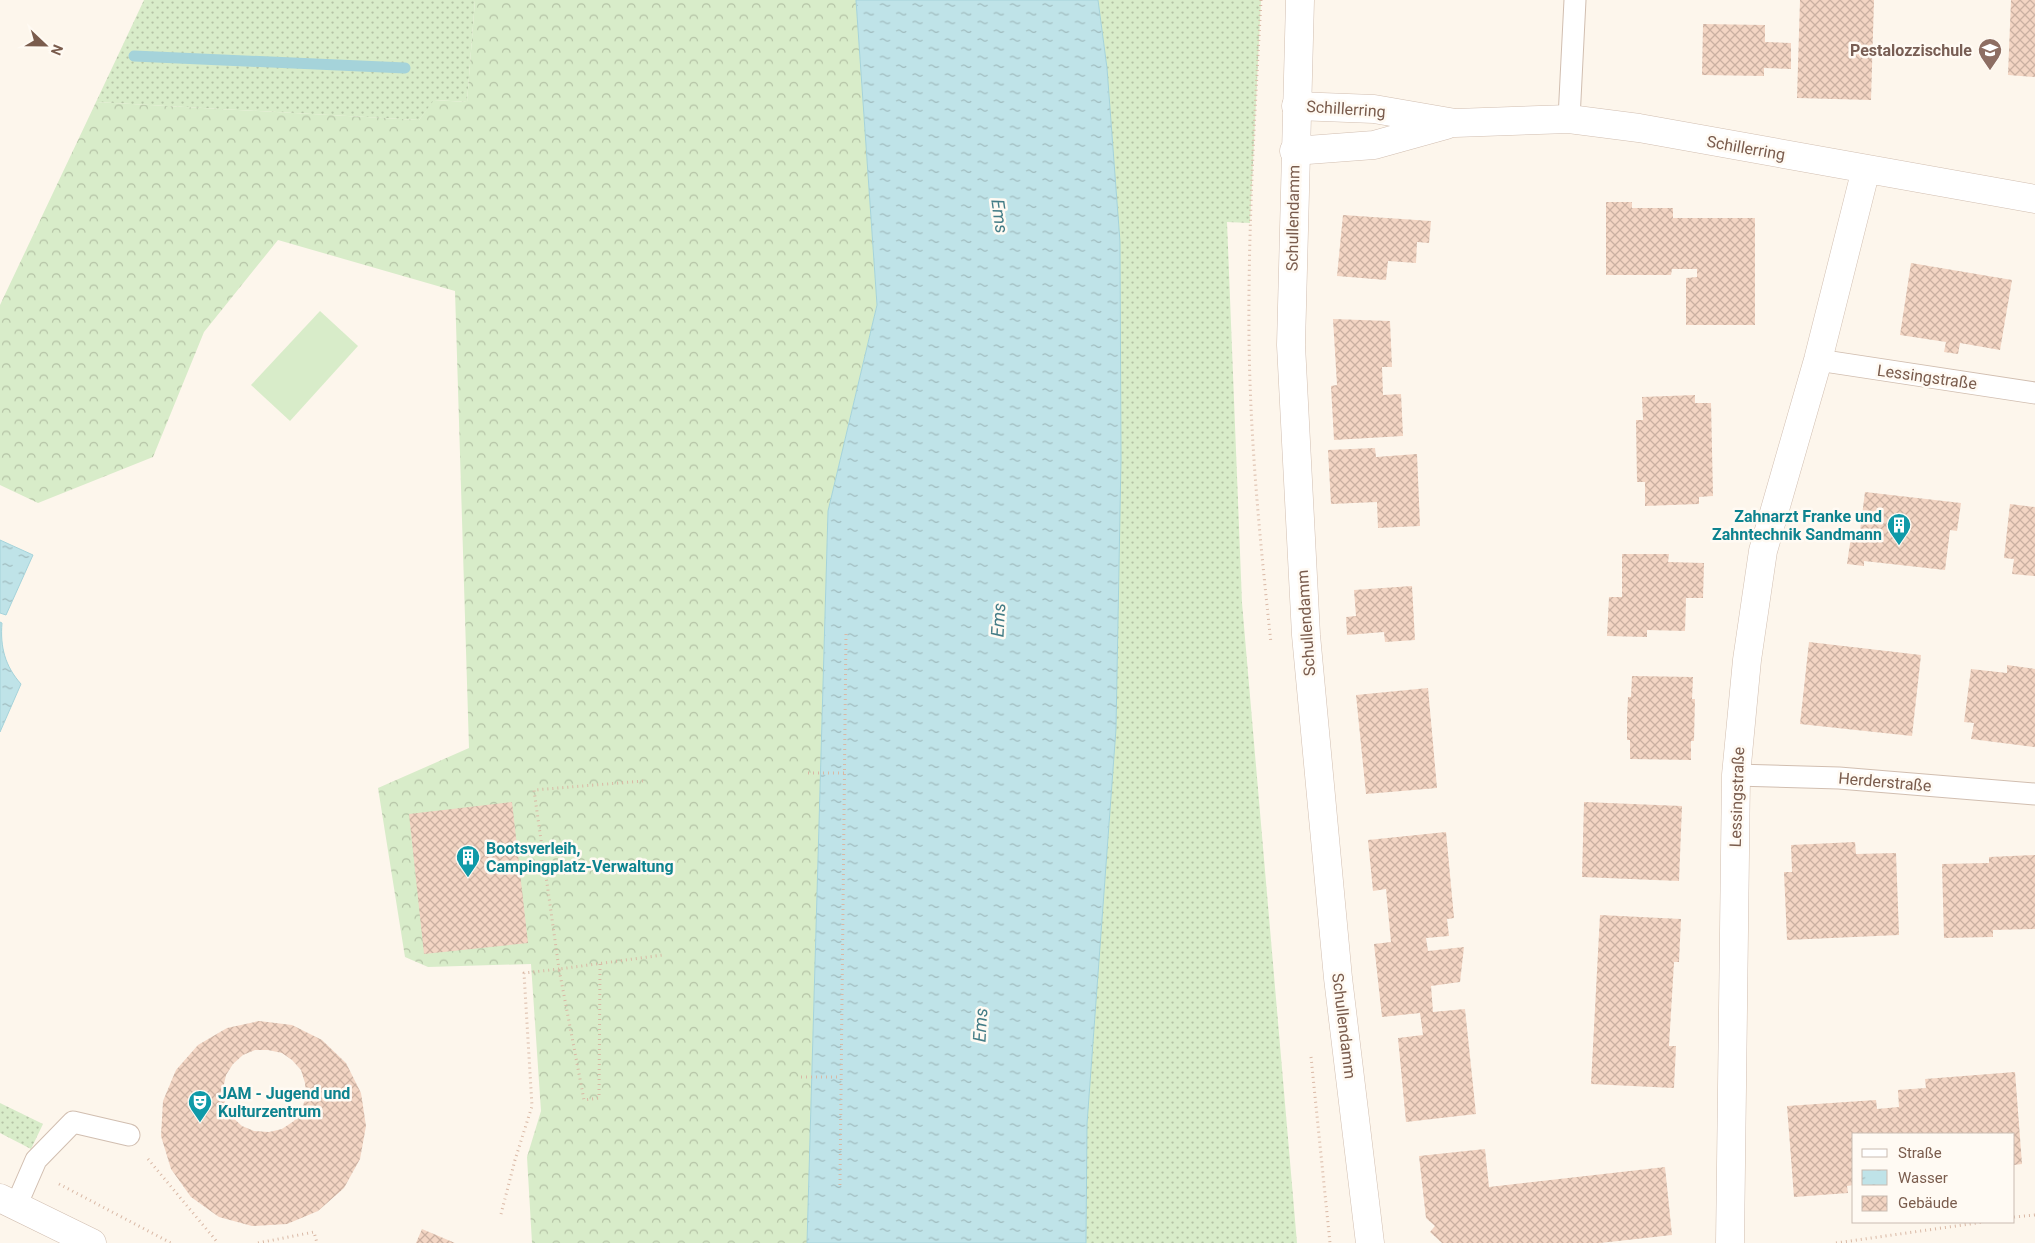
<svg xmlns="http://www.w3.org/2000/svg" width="2035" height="1243" font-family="Roboto,sans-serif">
	<defs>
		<pattern id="grass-dots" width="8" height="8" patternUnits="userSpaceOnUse" patternTransform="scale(1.25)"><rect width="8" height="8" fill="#d8ecc9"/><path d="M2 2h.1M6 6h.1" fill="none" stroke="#b4c2a5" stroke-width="1.8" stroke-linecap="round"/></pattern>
		<pattern id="forest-crowns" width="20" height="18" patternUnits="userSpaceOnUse" patternTransform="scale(1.25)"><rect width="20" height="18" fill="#d8ecc9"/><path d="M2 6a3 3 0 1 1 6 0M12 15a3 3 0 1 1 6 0" fill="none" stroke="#b4c2a5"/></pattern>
		<pattern id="water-ripples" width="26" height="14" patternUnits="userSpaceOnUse" patternTransform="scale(1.25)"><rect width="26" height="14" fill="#bfe3e8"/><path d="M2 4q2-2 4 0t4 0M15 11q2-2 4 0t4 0" fill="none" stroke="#a0bbbe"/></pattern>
		<pattern id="building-cross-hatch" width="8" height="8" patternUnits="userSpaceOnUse" patternTransform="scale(1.25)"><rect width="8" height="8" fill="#f3d5c3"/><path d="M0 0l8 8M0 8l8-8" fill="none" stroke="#cab0a1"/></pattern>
	</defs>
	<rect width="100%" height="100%" fill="#fdf6ec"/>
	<path fill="url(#grass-dots)" d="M144,0H475L467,102L435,100L419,120L96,102Z
		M1098,0H1261L1250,223L1227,222L1242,603L1297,1243H1086L1087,1124L1116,729L1121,459L1120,242L1107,68Z
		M0,1103L43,1124L31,1149L0,1133Z"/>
	<path fill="url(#forest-crowns)" d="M475,0H856L877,305L828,511L807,1243H532L527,1157L541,1111L531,964L428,967L405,957L378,788L469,748L455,291L278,240L204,332L153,457L38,503L0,485V305L96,102L419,120L434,100L467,102Z"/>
	<path fill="#d8ecc9" d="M320,311L358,346L290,421L251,385Z"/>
	<path fill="url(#water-ripples)" stroke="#a5d3da" d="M856,0H1098L1107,68L1120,242L1121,459L1116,729L1087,1124L1086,1243H807L828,511L877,305Z
		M0,540L33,555L6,615L0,613Z
		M0,622L2,623C0,647 5,666 21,684L0,732Z"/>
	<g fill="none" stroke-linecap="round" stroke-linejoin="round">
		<path stroke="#a5d3da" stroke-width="11" d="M134,56L405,68"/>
	</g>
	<path fill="url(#building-cross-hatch)" fill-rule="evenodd" d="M1800,0H1874L1871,100L1797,98Z
		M2011,0H2035V77L2008,75Z
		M1703,24L1765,25V42L1791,43V69L1764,68V76L1702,75Z
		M1606,202H1632V208H1673V218H1755V325H1686V278L1697,277V269H1672L1671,275H1606Z
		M1343,215L1431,221L1429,243L1417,242L1416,263L1388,261L1386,280L1337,276Z
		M1911,263L2012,280L2000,350L1960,343L1958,354L1944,352L1946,342L1900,335Z
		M1333,319L1390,321L1392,367H1382L1383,395L1401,394L1403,436L1334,440L1331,386L1337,385Z
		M1695,395V403H1711L1713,496L1699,497V504L1645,506V482H1637L1636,420H1643L1642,397Z
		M1375,448L1376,457L1417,454L1420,526L1378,528L1377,502L1331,504L1328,450Z
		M1865,492L1961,503L1957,531L1950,530L1945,570L1864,561V566L1847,564L1852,530L1860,531Z
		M2010,504L2035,507V576L2012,574L2014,559L2004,558Z
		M1622,554H1669L1668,562L1704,563L1703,598H1686L1685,631L1647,630V637L1607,636L1609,597H1622Z
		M1412,586L1415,640L1385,642L1384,632L1347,635L1346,617L1356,616L1354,590Z
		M1809,642L1921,655L1912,736L1800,724Z
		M2007,665L2035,669V747L1971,739L1974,723L1964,722L1971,669L2007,673Z
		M1632,676L1693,677L1692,699H1695L1694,741H1691V760L1630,759V740H1627V717L1628,697H1631Z
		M1428,688L1437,788L1366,794L1356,695Z
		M512,802L528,943L424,954L409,814Z
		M1584,802L1682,806L1679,881L1582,877Z
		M1446,832L1454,918L1447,919L1449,936L1426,938L1428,951L1464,947L1460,982L1431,986L1433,1012L1465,1009L1476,1114L1406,1122L1398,1038L1423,1035L1420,1013L1382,1017L1374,944L1391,942L1386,889L1373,891L1368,840Z
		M1855,842L1856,854L1896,853L1899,935L1787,940L1784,872H1792L1791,845Z
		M2035,855V929L1993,930V937L1944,938L1942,864L1989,863V857Z
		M1600,915L1681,919L1679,962H1674L1669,1046H1676L1674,1088L1591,1084Z
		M259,1021L292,1025L322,1040L346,1063L361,1093L366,1126L360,1159L344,1188L318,1211L287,1224L252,1226L219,1217L191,1197L171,1169L161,1136L163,1101L176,1070L198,1045L227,1028ZM255,1050H268L282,1053L292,1060L301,1070L305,1083L306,1096L302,1109L294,1121L282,1129L269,1132L254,1131L242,1126L231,1116L225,1103L223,1089L226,1075L233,1064L243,1055Z
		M2015,1072L2022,1164L2014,1165V1134H1854V1185L1847,1186L1848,1193L1794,1197L1787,1106L1876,1100L1877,1109L1899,1107L1898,1090L1926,1088L1925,1079Z
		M1485,1149L1489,1187L1665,1167L1672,1235L1600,1243H1442L1430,1232L1435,1226L1426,1218L1419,1156Z
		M422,1229L455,1243H416Z"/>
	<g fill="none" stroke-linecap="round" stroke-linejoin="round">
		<g stroke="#d1beb0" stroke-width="23">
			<path id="service" d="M1569,119L1575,0
				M1818,360L2035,393
				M1736,775L1839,778L2035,794
				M16,1206L36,1160L73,1122L129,1135"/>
		</g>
		<g stroke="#d1beb0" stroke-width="29">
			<path id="minor" d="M1296,106L1374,109L1455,123L1569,119L1639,128L2035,199
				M1294,151L1374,145L1446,125
				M1730,1243L1736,775L1747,660L1763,551L1818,360L1866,169"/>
		</g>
		<g stroke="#d1beb0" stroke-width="29">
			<path id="tertiary" d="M1300,0L1291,345L1306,635L1338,978L1370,1243
				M0,1198L92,1243"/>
		</g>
		<path stroke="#d9b8a5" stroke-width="3" stroke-dasharray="1 4" stroke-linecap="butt" d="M1261,0C1255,112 1248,225 1249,337C1250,440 1260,541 1271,643
			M808,773H845
			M600,964L599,1098L584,1100L559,969L663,955
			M1311,1057L1330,1243
			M801,1077H841
			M148,1159L218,1243
			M59,1184L171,1243
			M840,1185L846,631
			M501,1214L515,1160L532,1106L524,973L559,969L534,790L643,781
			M2014,1217L2035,1215
			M258,1243L314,1232L317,1243
			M1836,1243L1984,1222"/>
		<use href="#service" stroke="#fff" stroke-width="21"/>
		<use href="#minor" stroke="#fff" stroke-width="28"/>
		<use href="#tertiary" stroke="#fff" stroke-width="28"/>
	</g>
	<defs>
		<g id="school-pin" transform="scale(1.25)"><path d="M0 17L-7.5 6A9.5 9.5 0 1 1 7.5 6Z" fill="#8d6e63" stroke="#fffaf3"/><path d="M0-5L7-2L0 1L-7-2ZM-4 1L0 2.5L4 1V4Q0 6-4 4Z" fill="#fff"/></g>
		<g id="building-pin" transform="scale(1.25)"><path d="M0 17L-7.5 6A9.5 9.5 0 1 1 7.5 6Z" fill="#0f9aa8" stroke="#fffaf3"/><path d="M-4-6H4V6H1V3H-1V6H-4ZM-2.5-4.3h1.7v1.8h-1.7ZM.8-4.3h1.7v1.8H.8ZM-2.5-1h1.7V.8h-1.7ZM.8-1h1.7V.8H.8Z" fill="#fff"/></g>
		<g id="theatre-pin" transform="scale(1.25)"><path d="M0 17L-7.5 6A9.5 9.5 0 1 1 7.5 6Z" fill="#0f9aa8" stroke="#fffaf3"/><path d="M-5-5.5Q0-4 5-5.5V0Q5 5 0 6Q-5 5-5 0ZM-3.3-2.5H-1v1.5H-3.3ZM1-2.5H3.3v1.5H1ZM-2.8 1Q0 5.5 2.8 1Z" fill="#fff"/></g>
	</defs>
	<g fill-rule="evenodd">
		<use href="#school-pin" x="1990" y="50"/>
		<use href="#building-pin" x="1899" y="525"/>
		<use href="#building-pin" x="468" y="857"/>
		<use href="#theatre-pin" x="200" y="1102"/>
	</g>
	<g text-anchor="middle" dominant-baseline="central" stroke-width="5" stroke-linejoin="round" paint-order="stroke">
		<g font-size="16" font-weight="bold" fill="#785e54" stroke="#fffaf3" text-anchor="end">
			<text x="1972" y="50">Pestalozzischule</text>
		</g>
		<g font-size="16" fill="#7a5c4d" stroke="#fffaf3">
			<text transform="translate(1346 109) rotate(4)">Schillerring</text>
			<text transform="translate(1746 148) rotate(10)">Schillerring</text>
			<text transform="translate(1293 218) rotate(-89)">Schullendamm</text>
			<text transform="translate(1927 377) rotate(8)">Lessingstraße</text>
			<text transform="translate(1306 623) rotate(-94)">Schullendamm</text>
			<text transform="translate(1885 782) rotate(5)">Herderstraße</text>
			<text transform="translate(1737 797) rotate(-88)">Lessingstraße</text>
			<text transform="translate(1344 1026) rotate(83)">Schullendamm</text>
		</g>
		<g font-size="16" font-weight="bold" fill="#0d838f" stroke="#fffaf3" text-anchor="start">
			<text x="1882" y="516" text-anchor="end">Zahnarzt Franke und<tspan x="1882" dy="18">Zahntechnik Sandmann</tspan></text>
			<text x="486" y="848">Bootsverleih,<tspan x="486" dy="18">Campingplatz-Verwaltung</tspan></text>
			<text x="218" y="1093">JAM - Jugend und<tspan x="218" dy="18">Kulturzentrum</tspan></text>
		</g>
		<g font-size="18" font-style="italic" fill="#437c86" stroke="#fffaf3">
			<text transform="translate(1000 216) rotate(82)">Ems</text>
			<text transform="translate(998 620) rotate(-87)">Ems</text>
			<text transform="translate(980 1025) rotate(-87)">Ems</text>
		</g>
	</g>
	<rect x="1852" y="1133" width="162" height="90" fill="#fffaf3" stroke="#cabbb1"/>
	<rect x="1862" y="1149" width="25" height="8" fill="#ffffff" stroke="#cabbb1"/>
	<text x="1898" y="1158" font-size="15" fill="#7a5c4d">Straße</text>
	<rect x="1862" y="1170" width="25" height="15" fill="url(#water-ripples)" stroke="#cabbb1"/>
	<text x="1898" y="1183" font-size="15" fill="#7a5c4d">Wasser</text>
	<rect x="1862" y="1196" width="25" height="15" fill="url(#building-cross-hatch)" stroke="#cabbb1"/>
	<text x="1898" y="1208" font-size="15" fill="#7a5c4d">Gebäude</text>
	<g transform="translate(45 45) rotate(112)" stroke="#fffaf3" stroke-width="4" paint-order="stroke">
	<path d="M0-4L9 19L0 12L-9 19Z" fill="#7a5c4d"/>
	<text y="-8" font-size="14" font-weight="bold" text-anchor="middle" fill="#7a5c4d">N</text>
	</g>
</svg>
